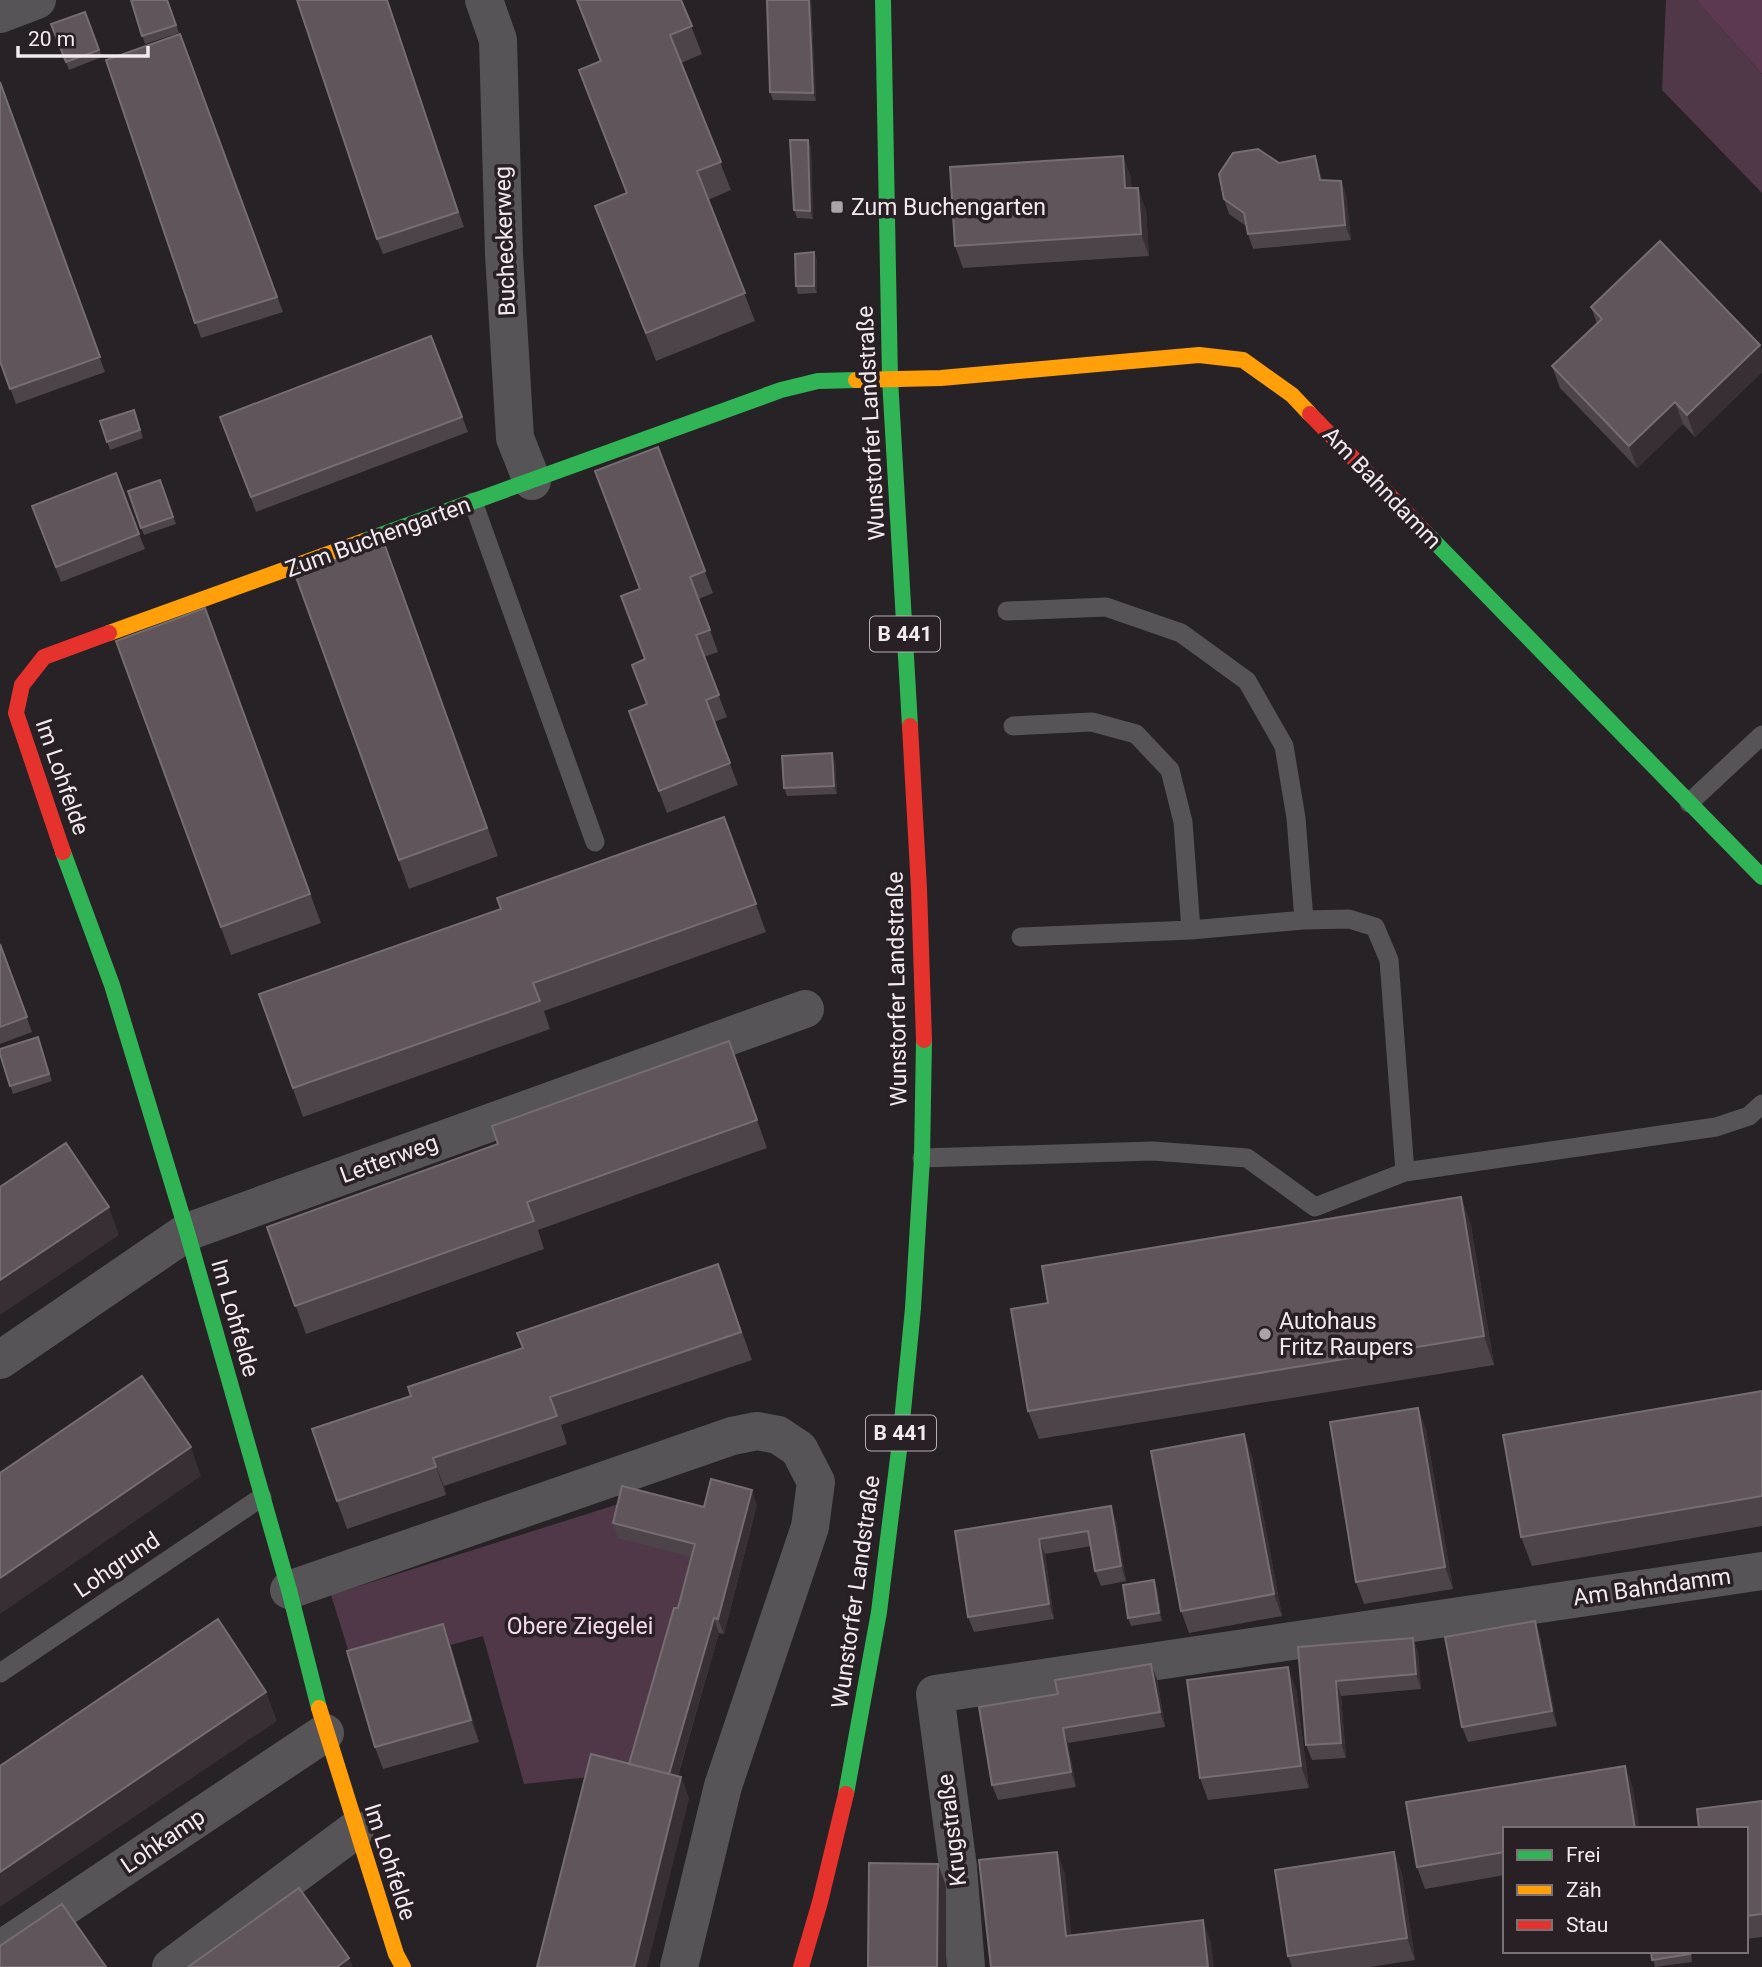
<svg xmlns="http://www.w3.org/2000/svg" width="1762" height="1967" font-family="Roboto,sans-serif">
	<rect width="100%" height="100%" fill="#272225"/>
	<path fill="#503848" d="M1666,0H1696L1762,74V193L1662,90Z
		M628,1501L700,1559L633,1784L599,1776L524,1784L483,1636L355,1672L331,1595Z"/>
	<path fill="#5c3851" d="M1696,0H1762V74Z"/>
	<g fill="none" stroke-linecap="round" stroke-linejoin="round">
		<path stroke="#565456" stroke-width="19" d="M473,502L595,842
			M1007,611L1106,607L1181,633L1247,681L1284,746L1296,818L1304,920
			M1013,726L1092,722L1136,734L1170,770L1183,822L1191,930
			M1689,803L1762,735
			M1021,937L1191,930L1304,920L1349,919L1375,927L1389,960L1405,1172
			M922,1158L1153,1151L1247,1158L1315,1207L1405,1172L1716,1127L1749,1116L1762,1104
			M0,1673L262,1497"/>
		<path stroke="#565456" stroke-width="38" d="M484,0L498,40L504,254L515,438L532,481
			M0,14L37,0
			M0,1360L187,1232L805,1009
			M289,1590L732,1436L757,1431L778,1435L799,1449L816,1482L810,1527L723,1786L679,1967
			M0,1950L325,1733
			M171,1967L355,1830
			M966,1967L958,1867L935,1694L1762,1571"/>
		<path stroke="#30b455" stroke-width="16" d="M883,0L890,379L910,726
			M1427,534L1762,877
			M364,541L781,390L818,381L856,380
			M63,852L112,985L187,1232L289,1590L319,1708
			M846,1794L879,1612L900,1442L913,1308L922,1158L924,1040"/>
		<path stroke="#ff9f0a" stroke-width="16" d="M856,380L941,378L1199,355L1243,360L1292,395L1310,414
			M109,633L364,541
			M319,1708L396,1954L403,1967"/>
		<path stroke="#e5322d" stroke-width="16" d="M1310,414L1427,534
			M910,726L919,889L924,1040
			M63,852L16,713L22,685L44,657L109,633
			M801,1967L820,1902L846,1794"/>
	</g>
	<path fill="#4d4449" d="M131,0H168L179,33L145,44Z
		M387,0L464,227L383,254L377,239Z
		M576,0H681L702,54L681,63L731,190L708,200L755,321L656,361L595,206L626,193L579,70L600,62Z
		M767,0H811L816,101L773,100L770,92Z
		M85,12L102,57L69,70L51,24Z
		M180,34L283,312L201,338L106,60Z
		M0,82L105,372L16,404L0,361Z
		M808,140L811,148L813,219L797,218L794,210Z
		M1123,156L1131,178V188L1146,210L1149,256L963,268L955,246Z
		M1315,156L1322,180L1341,181L1346,195L1351,240L1253,249L1248,234L1246,226L1229,214L1224,199L1279,163Z
		M814,252L817,260V293L798,294L796,286Z
		M1591,307L1760,345L1762,350V372L1695,437L1683,424L1637,468L1560,388L1552,366L1597,324Z
		M431,336L468,432L256,512L220,417Z
		M134,410L143,438L110,450L100,421Z
		M658,447L713,593L699,599L718,652L704,657L727,717L714,722L738,785L667,813L629,711L647,704L645,659L640,589Z
		M160,480L176,524L144,535L141,528Z
		M32,506L139,534L145,549L61,582Z
		M384,543L498,856L409,889L295,574Z
		M205,608L321,923L231,955L116,641Z
		M835,761L837,794L787,796L784,788Z
		M724,817L766,932L544,1011L550,1029L303,1117L259,994L501,909Z
		M0,943L32,1032L0,1044Z
		M38,1037L52,1081L13,1094L0,1054Z
		M729,1041L767,1148L538,1230L544,1249L306,1334L267,1227L498,1144Z
		M1461,1197L1471,1226L1494,1365L1039,1439L1028,1411L1048,1303Z
		M718,1264L752,1360L561,1425L567,1444L444,1486L446,1495L347,1529L337,1501L411,1396Z
		M1762,1391V1526L1532,1566L1521,1537Z
		M1418,1408L1426,1430L1453,1589L1364,1604L1356,1582Z
		M1252,1456L1282,1616L1189,1633L1181,1611Z
		M757,1505L724,1634L719,1633L678,1776L681,1777L689,1799L629,1764L678,1608L691,1557L618,1538L613,1523L704,1507Z
		M1116,1521L1126,1581L1101,1586L1095,1571L1091,1546L1045,1554L1054,1619L974,1632L968,1617L955,1531Z
		M1157,1588L1162,1621L1131,1626L1128,1618Z
		M443,1624L451,1646L479,1742L383,1769L375,1747Z
		M1540,1636L1557,1726L1468,1742L1462,1727Z
		M1413,1638L1418,1653L1421,1689L1341,1696L1346,1758L1312,1760L1306,1745L1298,1647Z
		M1151,1664L1157,1679L1165,1727L1068,1743L1076,1787L998,1800L992,1785L1058,1694Z
		M1296,1689L1309,1788L1208,1800L1200,1778Z
		M1625,1766L1633,1788L1505,1829V1875L1425,1889L1417,1867Z
		M1762,1801V1937L1746,1939V1829Z
		M1394,1852L1402,1874L1415,1960L1370,1967H1292L1288,1956Z
		M1651,1951H1691L1692,1962L1655,1967Z"/>
	<path fill="#372f33" d="M809,0H811L816,101L813,93Z
		M808,140L811,148L813,219L810,211Z
		M1123,156L1131,178L1133,210L1125,188Z
		M1315,156L1320,171L1325,195L1320,180Z
		M1341,181L1346,195L1351,240L1345,225Z
		M1138,188L1146,210L1149,256L1141,234Z
		M814,252L817,260V293L814,286Z
		M1760,345L1762,350V372L1695,437L1687,415Z
		M1675,402L1683,424L1637,468L1629,446Z
		M832,753L835,761L837,794L834,786Z
		M1461,1197L1471,1226L1494,1365L1484,1336Z
		M109,1207L119,1235L0,1315V1280Z
		M1418,1408L1426,1430L1453,1589L1445,1567Z
		M1244,1434L1252,1456L1282,1616L1274,1594Z
		M191,1447L201,1476L0,1614V1578Z
		M433,1458L444,1486L446,1495L436,1467Z
		M752,1490L757,1505L724,1634L718,1619Z
		M1111,1506L1116,1521L1126,1581L1121,1566Z
		M1039,1539L1045,1554L1054,1619L1049,1604Z
		M1154,1580L1157,1588L1162,1621L1159,1613Z
		M714,1618L719,1633L672,1795L667,1780Z
		M1535,1621L1540,1636L1557,1726L1552,1711Z
		M443,1624L451,1646L479,1742L471,1720Z
		M1413,1638L1418,1653L1421,1689L1416,1674Z
		M1151,1664L1157,1679L1165,1727L1160,1712Z
		M1288,1667L1296,1689L1309,1788L1301,1766Z
		M1336,1681L1341,1696L1346,1758L1341,1743Z
		M266,1692L277,1721L0,1907V1872Z
		M1063,1728L1068,1743L1076,1787L1071,1772Z
		M1625,1766L1633,1788L1640,1829H1635Z
		M681,1777L689,1799L647,1967H634Z
		M1057,1852L1065,1873L1074,1958L1066,1936Z
		M1394,1852L1402,1874L1415,1960L1407,1938Z
		M938,1864L946,1886V1967H937Z
		M1203,1920L1211,1942L1214,1967H1208Z
		M349,1958L353,1967H337Z"/>
	<path fill="#5f555b" stroke="#766d72" stroke-width="2" d="M131,0H167L176,25L142,36Z
		M297,0H387L458,212L377,239Z
		M577,0H681L692,26L670,35L721,162L697,171L745,293L646,333L595,206L627,193L579,70L601,61Z
		M767,0H809L813,93L770,92Z
		M85,12L99,50L66,62L51,24Z
		M180,34L277,297L195,323L106,60Z
		M0,82L100,357L10,389L0,361Z
		M790,140H808L810,211L794,210Z
		M1258,149L1279,163L1315,156L1320,180L1341,181L1345,225L1248,234L1244,213L1224,199L1219,174L1233,153Z
		M1123,156L1125,188H1138L1141,234L955,246L950,167Z
		M1660,241L1760,345L1687,415L1675,402L1629,446L1552,366L1602,319L1591,307Z
		M814,252V286H796L795,254Z
		M431,336L462,417L251,497L220,417Z
		M134,410L140,430L107,442L100,421Z
		M658,447L705,571L690,577L710,630L696,635L719,695L706,700L730,763L659,791L629,711L647,704L632,665L645,659L621,596L640,589L595,471Z
		M116,473L139,534L56,567L32,506Z
		M160,480L173,517L141,528L128,491Z
		M384,543L487,828L399,860L295,574Z
		M205,608L310,894L221,927L116,641Z
		M832,753L834,786L784,788L782,756Z
		M724,817L756,904L533,983L540,1001L293,1088L259,994L501,909L497,898Z
		M0,944L27,1017L0,1027Z
		M38,1037L49,1074L10,1086L0,1054V1049Z
		M729,1041L757,1120L527,1202L534,1221L295,1306L267,1227L498,1144L492,1126Z
		M66,1143L109,1207L0,1280V1187Z
		M1461,1197L1484,1336L1028,1411L1011,1309L1048,1303L1042,1266Z
		M718,1264L741,1332L550,1397L557,1416L433,1458L436,1467L337,1501L312,1429L411,1396L408,1387L523,1348L517,1333Z
		M142,1376L191,1447L0,1578V1473Z
		M1762,1391V1496L1521,1537L1503,1435Z
		M1418,1408L1445,1567L1356,1582L1330,1422Z
		M1244,1434L1274,1594L1181,1611L1151,1451Z
		M711,1479L752,1490L718,1619L714,1618L669,1774L629,1764L674,1608H678L695,1544L613,1523L622,1486L704,1507Z
		M1111,1506L1121,1566L1095,1571L1088,1531L1039,1539L1049,1604L968,1617L955,1531Z
		M1154,1580L1159,1613L1128,1618L1123,1585Z
		M218,1619L266,1692L0,1872V1766Z
		M1535,1621L1552,1711L1462,1727L1445,1637Z
		M443,1624L471,1720L375,1747L347,1651Z
		M1413,1638L1416,1674L1336,1681L1341,1743L1306,1745L1298,1647Z
		M1151,1664L1160,1712L1063,1728L1071,1772L992,1785L979,1707L1058,1694L1055,1680Z
		M1288,1667L1301,1766L1200,1778L1187,1680Z
		M591,1754L681,1777L634,1967H537Z
		M1625,1766L1635,1829H1505V1852L1417,1867L1406,1802Z
		M1762,1801V1914L1746,1916V1829H1699L1697,1809Z
		M1057,1852L1066,1936L1203,1920L1208,1967H991L979,1860Z
		M1394,1852L1407,1938L1288,1956L1275,1870Z
		M869,1863L938,1864L937,1967H868Z
		M299,1888L349,1958L337,1967H188Z
		M62,1904L106,1967H0V1946Z
		M1651,1951H1689L1690,1954L1652,1960Z"/>
	<g fill="#aaa4a8" stroke="#292026" stroke-width="2.5">
		<rect x="830" y="200" width="14" height="14" rx="3.5"/>
		<circle cx="1265" cy="1334" r="7"/>
	</g>
	<g text-anchor="middle" dominant-baseline="central" stroke-width="7" stroke-linejoin="round" paint-order="stroke">
		<g fill="#292026" stroke="#b5adb2" stroke-width="2">
			<rect x="870" y="616.5" width="70" height="35" rx="5"/>
			<rect x="866" y="1415.5" width="70" height="35" rx="5"/>
		</g>
		<g font-size="21" font-weight="bold" fill="#f1eaee">
			<text x="905" y="634">B 441</text>
			<text x="901" y="1433">B 441</text>
		</g>
		<g font-size="23" fill="#f1eaee" stroke="#292026" text-anchor="start">
			<text x="851" y="207">Zum Buchengarten</text>
			<text x="1279" y="1321">Autohaus<tspan x="1279" dy="26">Fritz Raupers</tspan></text>
		</g>
		<g font-size="23" fill="#f1eaee" stroke="#292026">
			<text transform="translate(505 241) rotate(-92)">Bucheckerweg</text>
			<text transform="translate(871 423) rotate(-93)">Wunstorfer Landstraße</text>
			<text transform="translate(1382 488) rotate(46)">Am Bahndamm</text>
			<text transform="translate(378 537) rotate(-20)">Zum Buchengarten</text>
			<text transform="translate(62 777) rotate(71)">Im Lohfelde</text>
			<text transform="translate(897 989) rotate(-91)">Wunstorfer Landstraße</text>
			<text transform="translate(389 1159) rotate(-20)">Letterweg</text>
			<text transform="translate(235 1318) rotate(74)">Im Lohfelde</text>
			<text transform="translate(117 1565) rotate(-34)">Lohgrund</text>
			<text transform="translate(1652 1587) rotate(-8)">Am Bahndamm</text>
			<text transform="translate(856 1592) rotate(-82)">Wunstorfer Landstraße</text>
			<text transform="translate(952 1830) rotate(-97)">Krugstraße</text>
			<text transform="translate(163 1841) rotate(-34)">Lohkamp</text>
			<text transform="translate(390 1862) rotate(72)">Im Lohfelde</text>
		</g>
		<g font-size="23" fill="#f6d9ec" stroke="#292026">
			<text x="580" y="1626">Obere Ziegelei</text>
		</g>
	</g>
	<rect x="1503" y="1827" width="245" height="126" fill="#292026" stroke="#797176" stroke-width="2"/>
	<rect x="1517" y="1850" width="35" height="10" fill="#30b455" stroke="#797176" stroke-width="2"/>
	<text x="1566" y="1862" font-size="21" fill="#f1eaee">Frei</text>
	<rect x="1517" y="1885" width="35" height="10" fill="#ff9f0a" stroke="#797176" stroke-width="2"/>
	<text x="1566" y="1897" font-size="21" fill="#f1eaee">Zäh</text>
	<rect x="1517" y="1920" width="35" height="10" fill="#e5322d" stroke="#797176" stroke-width="2"/>
	<text x="1566" y="1932" font-size="21" fill="#f1eaee">Stau</text>
	<path d="M18 46v10h130v-10" fill="none" stroke="#f1eaee" stroke-width="3.5"/>
	<text x="28" y="46" font-size="21" fill="#f1eaee" stroke="#292026" stroke-width="5" paint-order="stroke">20 m</text>
</svg>
